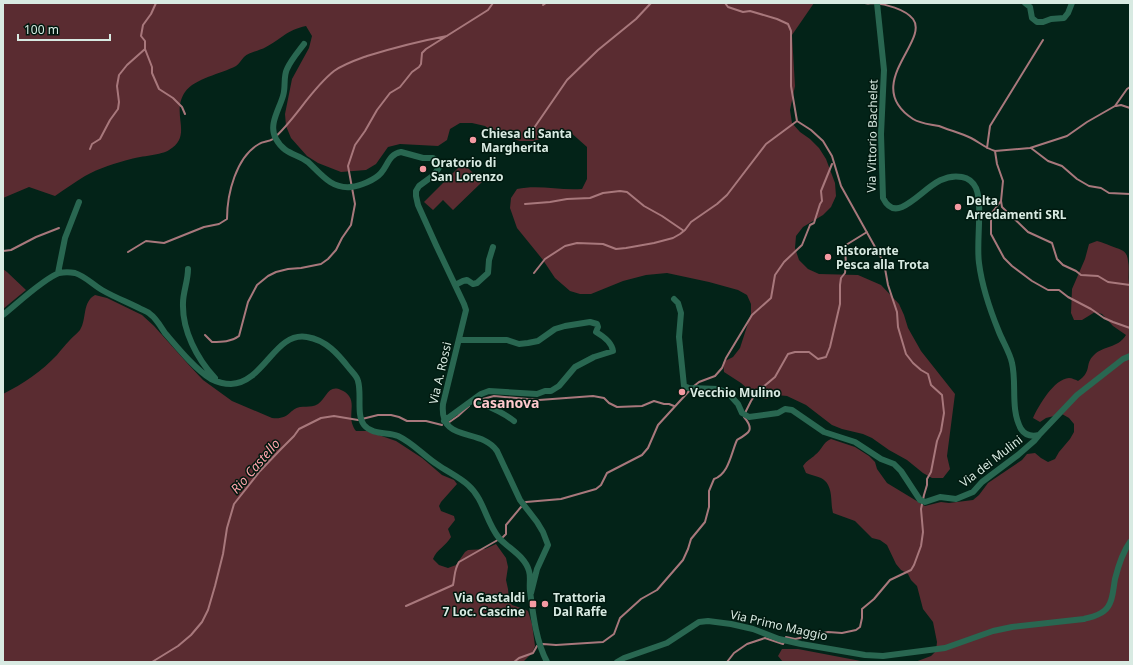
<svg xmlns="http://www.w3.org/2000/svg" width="1133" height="665" font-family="'Noto Sans',sans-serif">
	<rect width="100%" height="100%" fill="#032318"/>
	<path fill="#5a2c31" d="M3,3H814L792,35L795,86L790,110L792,123L800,132L810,139L819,148L826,159L835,183L836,196L831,207L823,215L803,227L796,236L795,248L799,260L808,269L819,274L858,275L881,285L899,304L904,315L908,328L921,351L955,394L947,456L950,469L943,478H932L923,473L907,460L889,450L872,438L863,434L842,429L832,425L806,405L787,396L777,395L766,399L756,396L741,383L724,372L723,362L733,357L740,348L751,314V304L747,295L738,290L709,282L667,273L646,275L623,281L591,294H580L570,291L555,278L543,260L517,228L510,208L511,198L517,189C539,184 560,191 582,189L587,179V147L569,131V133L556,135L533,141H520L495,133L485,126L472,123H460L450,129L447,140L438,146L400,144L388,147L376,164L366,170L341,172L318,163L307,156L291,138L286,126L285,114L292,79L309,48L312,36L306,26C287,30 281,39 266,47C259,51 249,52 244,57C241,60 239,64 236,66C221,74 195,78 185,92C170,114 194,135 169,150C162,155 141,156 131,159C116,163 99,168 85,176C75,182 65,189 55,196L29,187L3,198Z
		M463,163L482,182L453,210L443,200L433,210L424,202Z
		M1097,241C1102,242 1106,244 1111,246C1120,250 1127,249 1128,261C1130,270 1127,278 1130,286V662H915L931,656L936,651L937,642L933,622L923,609L917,586L911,580L908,574L901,570L896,564L887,545L880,540L872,538L855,521L833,513C830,501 834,485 821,478C817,476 810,475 806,473L803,466C807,460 811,459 815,455C823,449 822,443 831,439L855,447L869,456L875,462L877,469L887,483L925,506L941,502L949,503L973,500L979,495L988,483L1022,460L1027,454L1035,453L1041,458L1048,462L1055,459L1059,452L1070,439L1074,432V424L1069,418L1062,414L1046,418L1040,422L1033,418C1039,405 1054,379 1069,378C1072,378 1076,380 1078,381C1093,371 1084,364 1094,355C1104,345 1117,349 1126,335L1113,326L1102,314L1095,312L1082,320H1074L1071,313L1072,289L1085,259L1089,244Z
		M3,269L7,272L26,290L3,309Z
		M95,295L107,298L142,315L154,326L188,364L203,380L232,401L272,418C290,420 289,409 300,407C306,406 312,408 318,404C326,399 328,384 341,390C344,391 347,393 349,396C356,406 346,418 356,431H367L396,441L422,458L442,475L454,480L457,484L441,502L439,506L441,511L454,516L455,520L448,529L451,537C446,546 437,549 433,559L439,565L448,568L456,565L465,552L468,550L485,549L496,544L506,558L508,567L506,580L508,589L509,601L512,605L524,609L528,611L532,624L535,646L532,653L523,662H3V394C23,384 42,371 57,355C61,350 65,345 69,341C72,337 77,334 80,330C87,319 82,302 95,295Z
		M782,649H798L866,662H783L778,656Z"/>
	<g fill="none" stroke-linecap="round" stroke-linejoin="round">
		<path stroke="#a8787c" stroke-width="2" d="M725,3L728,7L743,12L750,11L777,19L788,24L791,31V86L797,121L811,130L823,141L832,156L841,186L884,263L888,285L897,312L898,327L906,354L913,363L921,370L928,374L931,385L942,395L944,413L941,431L937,441L931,472L927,479V485L924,495L921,509L923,532L921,546L914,565L911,570L890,580L874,599L862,609V618L860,627L856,630L842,633L828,632L795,639L786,637L783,644L765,638L747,644L734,653L727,662
			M865,3C868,4 870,3 874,3C885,4 905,9 913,19C930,41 861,85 913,119C921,124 930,124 939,126C944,128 949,130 953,131C959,133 965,135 971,138C979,142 985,148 995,151L1030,148L1067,136L1087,122L1115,106L1127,89L1130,87
			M543,5L546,3
			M145,49L152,67V73L159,89L173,98L182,107L185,114
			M1116,106L1121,105L1130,108
			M534,128L567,80L598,50L636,19L651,3
			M987,148L990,126L1043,40
			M1031,148L1048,161L1062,166L1077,179L1089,186L1101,188L1109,193L1130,194
			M90,149L92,144L100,139L110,120L118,109L119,102L117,86L119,75L127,65L145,49V41L141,36L143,25L151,14L156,3
			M995,151L997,164L1003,181L1001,201L991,214V234L1004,258L1012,266L1032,281L1048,290H1059L1068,297L1091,309L1104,318L1113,322L1130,328
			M1001,201L1002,207L1028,232L1052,243L1057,259L1063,265L1076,271L1081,275L1098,276L1108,282L1130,285
			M525,204L550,202L567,199L590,198L603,193L620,191L627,192L644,206L662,216L684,231
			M3,251L11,250L36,237L59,228
			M128,252L146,241L164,243L204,227L219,224L227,219C227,194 236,157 259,144C263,141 269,142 273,139C296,119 310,90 334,71C344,64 356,60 367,56C393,48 420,41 447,36
			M534,273L545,259L565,246L577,243L603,244L616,249L626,248L654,243L673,238L680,234L685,230L691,222L717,204L727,195L766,144L797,121
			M205,335L212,342C222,342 231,342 239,336L248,302L257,285L268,276L276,272L288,269L301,268L321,264L328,259L336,250L342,238L351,225L355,204L348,166L355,145L365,131L377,110L390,93L400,87L412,72L419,67L421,64L422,53L426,49L488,10L493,3
			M694,386L699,382L715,376L722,368L726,358L752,315L771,298L775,275L784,262L802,245L810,225L814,223L820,204L822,201L821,191L832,164
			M479,400L494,396L539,400L593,396L604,398L609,403L617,407L642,406L654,401L664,404H669L674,406
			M745,413L751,401L757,392L775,377L788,354L795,352H809L818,359L826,357L830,347L840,304V285L841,278L845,273L846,264L845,249L846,245L867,232
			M448,423L458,416L469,406
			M526,502L561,499L596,489L601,485L607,473L642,455L648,448L658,425L690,390
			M406,606L453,585C455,576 454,570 459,562L503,537L506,534V525L521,507
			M152,662L178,646L191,635L202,622L208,610L215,586L223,554L227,528L234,504L260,471L281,449L294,436L299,429L321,418L334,416L358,420L378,415H391L399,417L407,421H426L442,425
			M514,662L519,658L533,653L537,646L543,644L556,645L603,642L614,634L620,618L641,599L657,590L683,560L688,549L691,539L705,522L709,507V491L714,479C729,474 731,453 737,440C749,433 755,430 744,417"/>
		<path stroke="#296751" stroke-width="6" d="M877,3L884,70L881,134L883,198C887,206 893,211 902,207C922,198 937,172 962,177C968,178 973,182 976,188C983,205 976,243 979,263C982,287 990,310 999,332C1003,342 1010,353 1012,363C1017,384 1010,409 1021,429C1025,435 1031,437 1039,435L1077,395L1123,359L1130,356
			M1025,3L1030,7L1032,18L1037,22H1043L1051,19L1064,18L1068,13L1072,3
			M304,44C298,52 291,60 287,69C283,77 286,87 283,96C279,110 268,125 276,139C285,155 296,153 308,162C321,174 331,189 351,187C360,186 375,180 381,173C388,165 389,154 401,152L423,158H433L439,162L440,166L434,175L419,186L416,191V196L418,205L436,245L464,304L466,310L443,404C439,444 481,427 497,451L520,500L537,522L543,532L548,545L537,569L531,593
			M188,269C188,281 183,292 183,303C182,330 197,359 215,378
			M58,273L65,238L79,202
			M455,285L463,281L467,280L473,284L477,283L488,273L489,260L493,247
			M674,299L678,303L681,313L679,337L684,386L689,388L718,389L728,393L738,404L742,413L749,417L778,413L785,409L792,410L824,432L855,442L881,459L894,464L901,471L920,500L925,502L940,497L956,499L973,492L982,482L1018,455L1034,441L1039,435
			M3,315C17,304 43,279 59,273C64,272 70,272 75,273C85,276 93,285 102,290C114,297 127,302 139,308C142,310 147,311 150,314C156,318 161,327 165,333C178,348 195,369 211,379C217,382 224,384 231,384C264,383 275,331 307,337C326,340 338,354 349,368C352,372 357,376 358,381C362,394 356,415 364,425C372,435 388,432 398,436C413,443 424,456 438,465C448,472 459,477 468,485C484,499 486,522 499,538C508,548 525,556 529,571C531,577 529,584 530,591C533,614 536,641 547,662
			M473,400C487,406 502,411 514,421
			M444,421L481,394L489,391L537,394L545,391H551L559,386L575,367L594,357L613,351C612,343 603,336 596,332L598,327L597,324L590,322L565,326L555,329L538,341L528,343L519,344L507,340H459
			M617,662L624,658L667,643L699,622L708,621L731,624L753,629L779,639L801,644L865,655L883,656L945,648L993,631L1012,627L1084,619C1091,617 1098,616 1104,611C1113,604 1113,590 1115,579C1118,567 1122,553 1130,542"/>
	</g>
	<g fill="#f49aa2" stroke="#00190f" stroke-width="1.5">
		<circle cx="473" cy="140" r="4"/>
		<circle cx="423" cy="169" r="4"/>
		<circle cx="958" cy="207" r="4"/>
		<circle cx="828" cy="257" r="4"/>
		<circle cx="682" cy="392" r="4"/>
		<rect x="529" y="600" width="8" height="8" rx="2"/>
		<circle cx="545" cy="604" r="4"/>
	</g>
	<g text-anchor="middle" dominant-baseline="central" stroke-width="3" stroke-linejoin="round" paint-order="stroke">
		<g font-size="12" font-weight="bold" fill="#d8eae2" stroke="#00190f" text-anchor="start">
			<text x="481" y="133">Chiesa di Santa<tspan x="481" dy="14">Margherita</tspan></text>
			<text x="431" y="162">Oratorio di<tspan x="431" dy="14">San Lorenzo</tspan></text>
			<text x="966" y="200">Delta<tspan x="966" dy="14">Arredamenti SRL</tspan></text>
			<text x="836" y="250">Ristorante<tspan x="836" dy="14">Pesca alla Trota</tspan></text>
			<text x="690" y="392">Vecchio Mulino</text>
			<text x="525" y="597" text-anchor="end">Via Gastaldi<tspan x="525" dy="14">7 Loc. Cascine</tspan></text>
			<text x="553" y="597">Trattoria<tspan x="553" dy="14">Dal Raffe</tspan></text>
		</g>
		<g font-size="12" fill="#d8eae2" stroke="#00190f">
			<text transform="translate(872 136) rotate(-89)">Via Vittorio Bachelet</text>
			<text transform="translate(440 373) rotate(-77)">Via A. Rossi</text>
			<text transform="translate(991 461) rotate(-38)">Via dei Mulini</text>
			<text transform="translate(779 625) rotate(13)">Via Primo Maggio</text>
		</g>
		<g font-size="13" font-style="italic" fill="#fca2aa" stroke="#00190f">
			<text transform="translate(255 466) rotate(-49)">Rio Castello</text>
		</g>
		<g font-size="14" font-weight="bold" fill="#fec9cd" stroke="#00190f">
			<text x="506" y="402">Casanova</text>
		</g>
	</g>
	<rect width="1133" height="665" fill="none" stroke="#d8eae2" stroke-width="8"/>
	<path d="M18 34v6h92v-6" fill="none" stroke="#d8eae2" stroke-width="2"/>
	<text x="24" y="34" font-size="12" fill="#d8eae2" stroke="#00190f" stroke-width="3" paint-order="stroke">100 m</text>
</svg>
